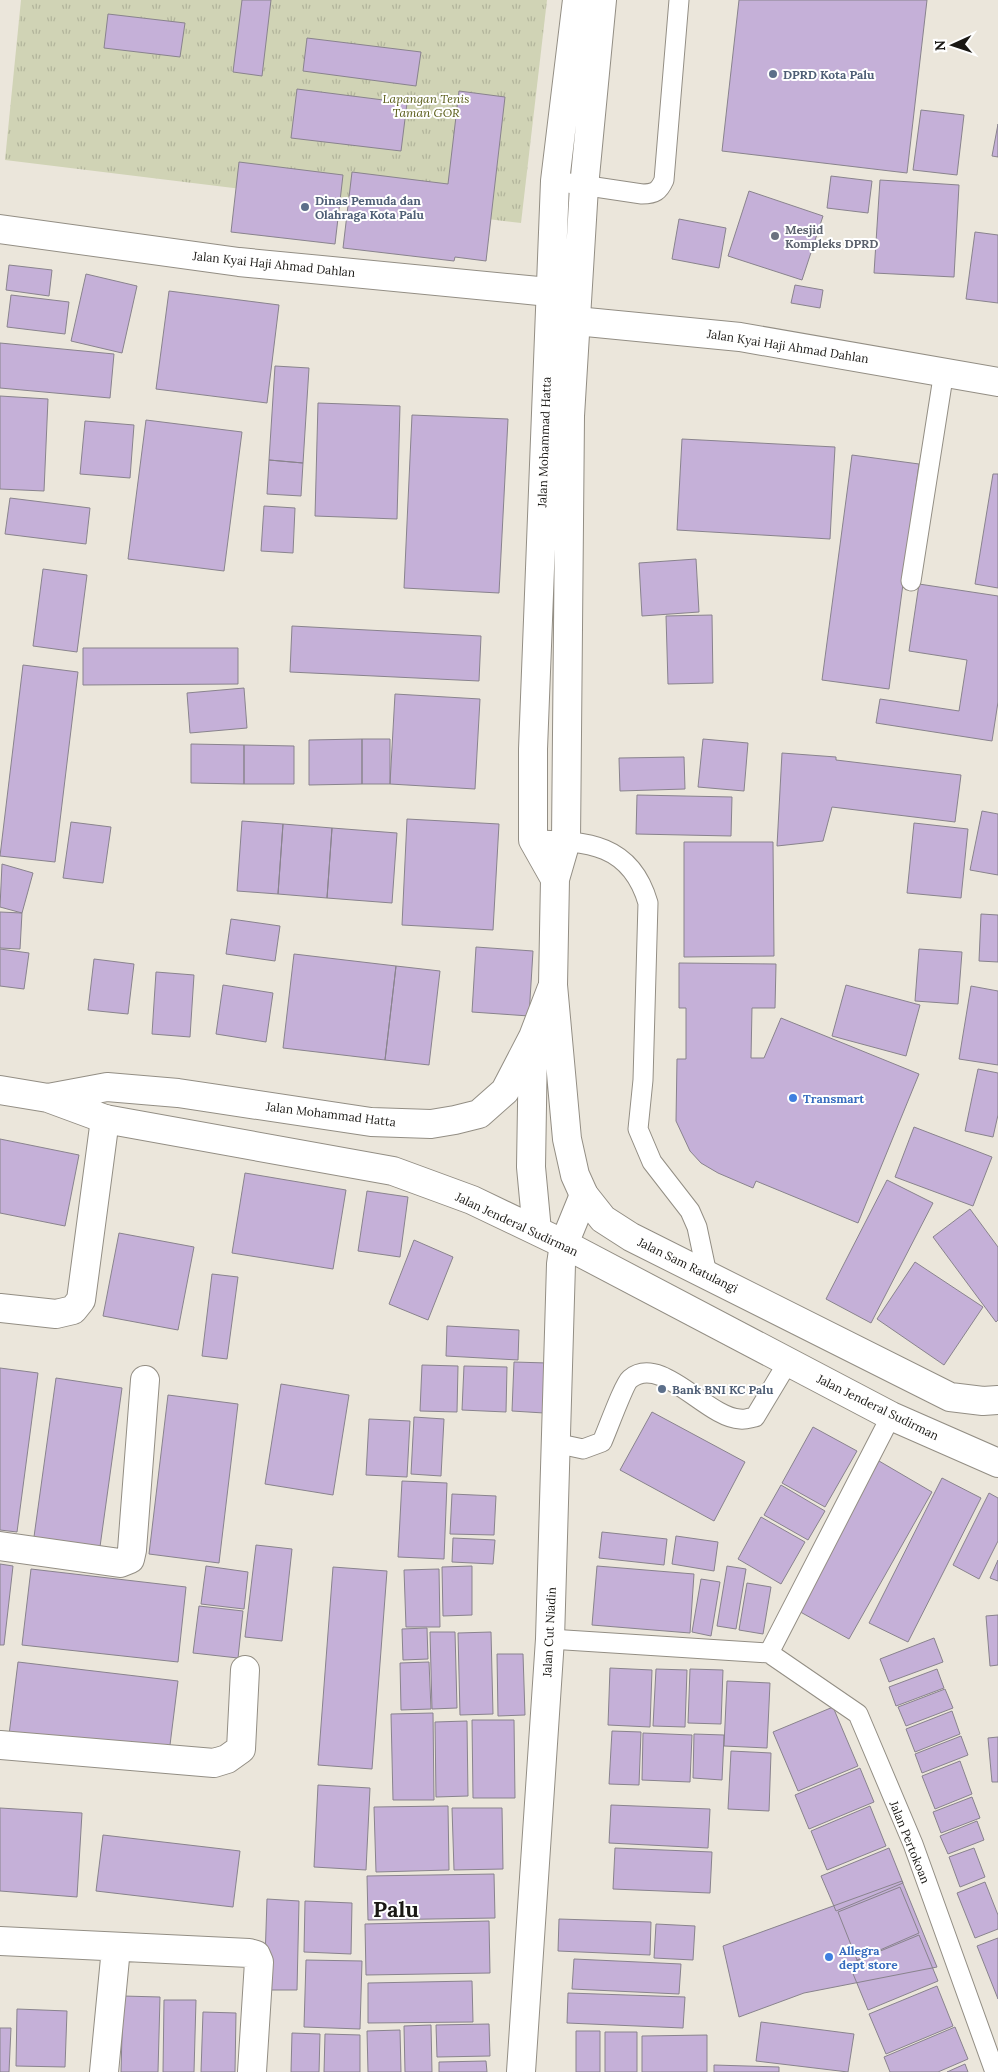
<svg xmlns="http://www.w3.org/2000/svg" width="998" height="2072" font-family="Lora,serif">
	<defs>
		<pattern id="park-tufts" width="24" height="20" patternUnits="userSpaceOnUse" patternTransform="scale(1.25)"><rect width="24" height="20" fill="#d0d3b5"/><path d="M3 7l-1-3M5 7V3M7 7l1-3M15 17l-1-3M17 17v-4M19 17l1-3" fill="none" stroke="#b2b49b"/></pattern>
	</defs>
	<rect width="100%" height="100%" fill="#ebe6db"/>
	<path fill="url(#park-tufts)" d="M21,0H547L521,223L5,160Z"/>
	<path fill="#c5b0d8" stroke="#89838d" d="M242,0H271L262,76L233,72Z
		M739,0H927L907,173L722,151Z
		M108,14L185,23L180,57L104,48Z
		M307,38L421,52L416,86L303,71Z
		M297,89L407,103L401,151L291,138Z
		M459,91L505,97L486,261L455,257L454,261L343,248L352,172L448,184Z
		M921,110L964,115L957,175L913,170Z
		M998,124V157L992,156Z
		M239,162L343,175L335,244L231,232Z
		M831,176L872,181L868,213L827,208Z
		M880,180L959,185L954,277L874,273Z
		M749,191L823,216L802,280L728,256Z
		M679,219L726,228L719,268L672,259Z
		M975,232L998,235V303L966,299Z
		M9,265L52,270L49,296L6,290Z
		M86,274L137,286L122,353L71,341Z
		M795,285L823,290L820,308L791,303Z
		M169,291L279,305L267,403L156,389Z
		M11,295L69,302L65,334L7,327Z
		M0,343L114,354L110,398L0,388Z
		M275,366L309,368L303,463L269,460Z
		M0,396L48,399L44,491L0,489Z
		M318,403L400,406L397,519L315,516Z
		M412,415L508,419L499,593L404,588Z
		M146,420L242,432L224,571L128,559Z
		M85,421L134,425L130,478L80,474Z
		M682,439L835,447L830,539L677,530Z
		M852,455L919,464L889,689L822,680Z
		M269,460L303,463L301,496L267,494Z
		M993,474H998V588L975,584Z
		M10,498L90,508L86,544L5,534Z
		M264,506L295,508L293,553L261,551Z
		M696,559L699,612L642,616L639,563Z
		M43,569L87,575L77,652L33,646Z
		M919,584L998,596V702L992,741L876,723L880,699L959,711L967,660L909,651Z
		M712,615L713,683L668,684L666,616Z
		M292,626L481,636L479,681L290,672Z
		M83,648H238V684L83,685Z
		M23,665L78,672L55,862L0,856Z
		M244,688L247,728L190,733L187,693Z
		M395,694L480,699L475,789L390,784Z
		M362,739H390V784H362Z
		M362,739V784L309,785V740Z
		M703,739L748,743L744,791L698,787Z
		M191,744L244,745V784L191,783Z
		M244,745L294,746V784H244Z
		M782,753L836,757V760L961,775L955,822L832,807L823,841L777,846Z
		M684,757L685,789L620,791L619,758Z
		M637,795L732,797L731,836L636,834Z
		M982,811L998,814V875L970,870Z
		M407,819L499,824L493,930L402,925Z
		M242,821L283,824L278,894L237,891Z
		M71,822L111,827L103,883L63,878Z
		M914,823L968,829L961,898L907,893Z
		M283,824L332,828L327,898L278,894Z
		M332,828L397,833L392,903L327,898Z
		M684,842H773L774,956L684,957Z
		M2,864L33,873L22,913L0,907Z
		M0,912L22,913L20,949L0,948Z
		M981,914L998,915V962L979,961Z
		M231,919L280,926L275,961L226,954Z
		M476,947L533,951L529,1016L472,1012Z
		M0,949L29,953L24,989L0,986Z
		M919,949L962,952L958,1004L915,1001Z
		M294,954L396,966L385,1060L283,1048Z
		M94,959L134,964L128,1014L88,1010Z
		M679,963L776,964L775,1008H752L751,1058H764L781,1018L919,1074L858,1223L756,1181L753,1188L718,1173L701,1163L690,1151L676,1121L677,1059H686V1008H679Z
		M396,966L440,971L429,1065L385,1060Z
		M156,972L194,975L190,1037L152,1034Z
		M223,985L273,993L266,1042L216,1034Z
		M846,985L920,1005L906,1056L832,1036Z
		M971,986L998,991V1065L959,1059Z
		M978,1069L998,1073V1115L993,1137L965,1131Z
		M914,1127L992,1157L973,1206L895,1177Z
		M0,1139L79,1155L65,1226L0,1213Z
		M245,1173L346,1190L333,1269L232,1253Z
		M887,1180L933,1203L871,1323L826,1299Z
		M367,1191L408,1197L400,1257L358,1251Z
		M970,1209L998,1247V1320L996,1322L933,1237Z
		M119,1233L194,1247L178,1330L103,1316Z
		M414,1240L453,1257L428,1320L389,1304Z
		M915,1262L983,1307L944,1365L877,1319Z
		M212,1274L238,1277L227,1359L202,1356Z
		M447,1326L519,1330L518,1360L446,1356Z
		M514,1362L547,1363L544,1413L512,1411Z
		M422,1365L458,1366L457,1412L420,1411Z
		M464,1366L507,1367L506,1412L462,1410Z
		M0,1368L38,1373L17,1532L0,1530Z
		M56,1378L122,1388L99,1554L33,1544Z
		M281,1384L349,1395L333,1495L265,1484Z
		M168,1395L238,1404L219,1563L149,1554Z
		M652,1412L745,1462L714,1521L620,1470Z
		M414,1417L444,1419L441,1476L411,1474Z
		M369,1419L410,1421L407,1477L366,1475Z
		M813,1427L857,1451L825,1507L782,1483Z
		M879,1461L932,1492L849,1639L795,1609Z
		M942,1478L981,1498L908,1642L869,1623Z
		M402,1481L447,1483L444,1559L398,1557Z
		M781,1485L825,1511L808,1540L764,1515Z
		M989,1493L998,1498V1541L979,1579L953,1565Z
		M452,1494L496,1496L494,1535L450,1534Z
		M761,1517L805,1542L781,1584L738,1559Z
		M602,1532L667,1539L664,1565L599,1558Z
		M676,1536L718,1542L714,1571L672,1564Z
		M453,1538L495,1540L493,1564L452,1562Z
		M256,1545L292,1549L282,1641L245,1637Z
		M998,1560V1581L990,1578Z
		M0,1564L13,1566L4,1645H0Z
		M206,1566L248,1572L244,1609L201,1604Z
		M472,1566V1615L443,1616L442,1567Z
		M597,1566L694,1574L690,1633L592,1625Z
		M727,1566L746,1569L736,1629L717,1626Z
		M333,1567L387,1571L372,1769L318,1765Z
		M31,1569L186,1587L178,1662L22,1645Z
		M439,1569L440,1627H406L404,1570Z
		M701,1579L720,1582L711,1636L692,1632Z
		M747,1583L771,1587L763,1634L739,1630Z
		M199,1606L243,1611L238,1658L193,1653Z
		M998,1615V1665L990,1666L986,1616Z
		M427,1628L428,1659L403,1660L402,1629Z
		M430,1632H455L457,1708L432,1709Z
		M491,1632L493,1714L460,1715L458,1633Z
		M934,1638L943,1662L889,1682L880,1659Z
		M497,1654H523L525,1715L498,1716Z
		M18,1662L178,1681L169,1753L9,1735Z
		M429,1662L431,1709L401,1710L400,1663Z
		M610,1668L652,1670L650,1727L608,1725Z
		M656,1669L687,1670L685,1727L653,1726Z
		M690,1669L723,1670L721,1724L688,1723Z
		M937,1669L944,1688L896,1706L889,1687Z
		M727,1681L770,1683L767,1748L724,1746Z
		M945,1689L953,1708L906,1726L898,1707Z
		M833,1707L858,1766L798,1791L773,1732Z
		M952,1711L960,1734L915,1752L906,1729Z
		M433,1713L434,1800H393L391,1714Z
		M472,1720H514L515,1798H473Z
		M467,1721L468,1796L436,1797L435,1722Z
		M612,1731L641,1732L639,1785L609,1784Z
		M643,1733L692,1735L690,1782L642,1780Z
		M694,1734L724,1735L722,1780L693,1778Z
		M961,1736L968,1755L922,1773L915,1754Z
		M998,1737V1782H992L988,1738Z
		M731,1751L771,1753L769,1811L728,1809Z
		M960,1761L972,1794L935,1809L922,1776Z
		M860,1768L874,1802L809,1829L795,1795Z
		M318,1785L370,1788L366,1870L314,1867Z
		M972,1797L980,1818L941,1833L933,1812Z
		M611,1805L710,1809L708,1848L609,1843Z
		M448,1806L449,1870L376,1872L374,1807Z
		M870,1806L886,1846L827,1870L811,1831Z
		M0,1808L82,1813L77,1897L0,1891Z
		M452,1808H502L503,1869L454,1870Z
		M977,1821L984,1840L948,1854L940,1836Z
		M103,1835L240,1851L233,1907L96,1891Z
		M615,1848L712,1852L710,1893L613,1889Z
		M889,1848L903,1883L836,1911L821,1876Z
		M974,1848L985,1877L960,1887L949,1857Z
		M494,1874L495,1918L368,1920L367,1876Z
		M902,1881L937,1967L804,1993L739,2017L723,1946Z
		M985,1882L998,1915V1929L975,1938L957,1893Z
		M900,1887L919,1933L857,1960L838,1912Z
		M267,1899L299,1901L297,1990H264Z
		M305,1901L352,1903L351,1954L304,1952Z
		M559,1919L651,1922L650,1955L558,1951Z
		M489,1921L490,1973L366,1975L365,1924Z
		M656,1924L695,1926L693,1960L654,1958Z
		M919,1935L938,1981L868,2010L849,1964Z
		M998,1938V1999L977,1946Z
		M574,1959L681,1964L679,1994L572,1989Z
		M306,1960L362,1961L360,2029L304,2027Z
		M472,1981L473,2022L368,2023V1983Z
		M937,1986L953,2026L886,2054L869,2014Z
		M568,1993L685,1997L683,2028L567,2023Z
		M123,1996L160,1997L158,2072H121Z
		M164,2000H196L194,2072H163Z
		M17,2009L67,2011L65,2067L16,2066Z
		M203,2012L236,2013L235,2072H201Z
		M761,2022L854,2034L848,2072L756,2061Z
		M489,2024L490,2056L437,2057L436,2025Z
		M431,2025L432,2072H405L404,2026Z
		M955,2027L968,2059L938,2072H890L884,2057Z
		M0,2028H11L9,2072H0Z
		M400,2030L401,2072H368L367,2031Z
		M576,2031H600V2072H576Z
		M605,2032H637V2072H605Z
		M292,2033L320,2034L319,2072H291Z
		M325,2034L360,2035V2072H324Z
		M707,2035V2072H642V2036Z
		M486,2061L487,2072H439V2062Z
		M965,2064L968,2072H947Z
		M714,2065L779,2067V2072H714Z"/>
	<g fill="none" stroke-linecap="round" stroke-linejoin="round">
		<g stroke="#938e84" stroke-width="21">
			<path id="service" d="M555,181L642,194C655,194 659,191 664,180L679,0
				M911,581L944,371
				M533,840C588,841 631,844 648,903L643,1080L638,1129L652,1162L690,1211L697,1227L707,1274
				M555,1443L583,1449L602,1442C607,1431 624,1384 630,1379C661,1353 707,1418 740,1419C744,1420 750,1418 755,1417L788,1362
				M550,1639L769,1653L858,1714L913,1844L995,2072
				M769,1653L891,1416"/>
		</g>
		<g stroke="#938e84" stroke-width="30">
			<path id="minor" d="M0,229L239,262L549,292
				M576,321L740,337L998,382
				M0,1308L56,1314L73,1310L81,1300L105,1119
				M0,1546L120,1563L130,1559L132,1550L145,1380
				M0,1745L214,1763L227,1759L241,1749L245,1670
				M0,1941L249,1953L256,1955L259,1962L252,2072
				M104,2072L116,1948
				M521,2072L550,1639L561,1264L564,1244L584,1195"/>
		</g>
		<g stroke="#938e84" stroke-width="30">
			<path id="primary" d="M555,879L533,840V749L555,181L577,0
				M553,985L555,879L566,841L570,416L584,187L602,0"/>
		</g>
		<g stroke="#938e84" stroke-width="30">
			<path id="trunk" d="M553,985L567,1139L575,1175L584,1195L603,1219L631,1237L950,1397L983,1401L998,1400
				M533,1043L531,1167L537,1231
				M0,1090L48,1098L105,1119L393,1171L472,1200L564,1244L891,1416L998,1463
				M48,1098L107,1087L178,1093L371,1122L431,1124L455,1120L479,1114L505,1091L533,1037L551,990"/>
		</g>
		<use href="#service" stroke="#fff" stroke-width="19"/>
		<use href="#minor" stroke="#fff" stroke-width="28"/>
		<use href="#primary" stroke="#fff" stroke-width="28"/>
		<use href="#trunk" stroke="#fff" stroke-width="28"/>
	</g>
	<g fill="#5c6f8a" stroke="#fff" stroke-width="2">
		<circle cx="773" cy="74" r="5"/>
		<circle cx="305" cy="207" r="5"/>
		<circle cx="662" cy="1389" r="5"/>
	</g>
	<circle fill="#6b7280" stroke="#fff" stroke-width="2" cx="775" cy="236" r="5"/>
	<g fill="#3f7fe0" stroke="#fff" stroke-width="2">
		<circle cx="793" cy="1098" r="5"/>
		<circle cx="829" cy="1957" r="5"/>
	</g>
	<g text-anchor="middle" dominant-baseline="central" stroke-width="4" stroke-linejoin="round" paint-order="stroke">
		<g font-size="12" font-weight="bold" fill="#4e5e75" stroke="#fff" text-anchor="start">
			<text x="783" y="74">DPRD Kota Palu</text>
			<text x="315" y="200">Dinas Pemuda dan<tspan x="315" dy="14">Olahraga Kota Palu</tspan></text>
			<text x="672" y="1389">Bank BNI KC Palu</text>
		</g>
		<g font-size="12" font-style="italic" fill="#585b16" stroke="#fff">
			<text x="426" y="98">Lapangan Tenis<tspan x="426" dy="14">Taman GOR</tspan></text>
		</g>
		<g font-size="12" font-weight="bold" fill="#5b616d" stroke="#fff" text-anchor="start">
			<text x="785" y="229">Mesjid<tspan x="785" dy="14">Kompleks DPRD</tspan></text>
		</g>
		<g font-size="12" fill="#1a1814" stroke="#fff">
			<text transform="translate(274 264) rotate(6)">Jalan Kyai Haji Ahmad Dahlan</text>
			<text transform="translate(788 346) rotate(9)">Jalan Kyai Haji Ahmad Dahlan</text>
			<text transform="translate(544 442) rotate(-88)">Jalan Mohammad Hatta</text>
			<text transform="translate(331 1114) rotate(7)">Jalan Mohammad Hatta</text>
			<text transform="translate(517 1224) rotate(25)">Jalan Jenderal Sudirman</text>
			<text transform="translate(688 1265) rotate(26)">Jalan Sam Ratulangi</text>
			<text transform="translate(878 1407) rotate(26)">Jalan Jenderal Sudirman</text>
			<text transform="translate(549 1632) rotate(-87)">Jalan Cut Niadin</text>
			<text transform="translate(910 1842) rotate(68)">Jalan Pertokoan</text>
		</g>
		<g font-size="12" font-weight="bold" fill="#366cbe" stroke="#fff" text-anchor="start">
			<text x="803" y="1098">Transmart</text>
			<text x="839" y="1950">Allegra<tspan x="839" dy="14">dept store</tspan></text>
		</g>
		<g font-size="22" font-weight="bold" fill="#1a1814" stroke="#fff">
			<text x="396" y="1909">Palu</text>
		</g>
	</g>
	<g transform="translate(953 45) rotate(267)" stroke="#ffffff" stroke-width="4" paint-order="stroke">
	<path d="M0-4L9 19L0 12L-9 19Z" fill="#1a1814"/>
	<text y="-8" font-size="14" font-weight="bold" text-anchor="middle" fill="#1a1814">N</text>
	</g>
</svg>
